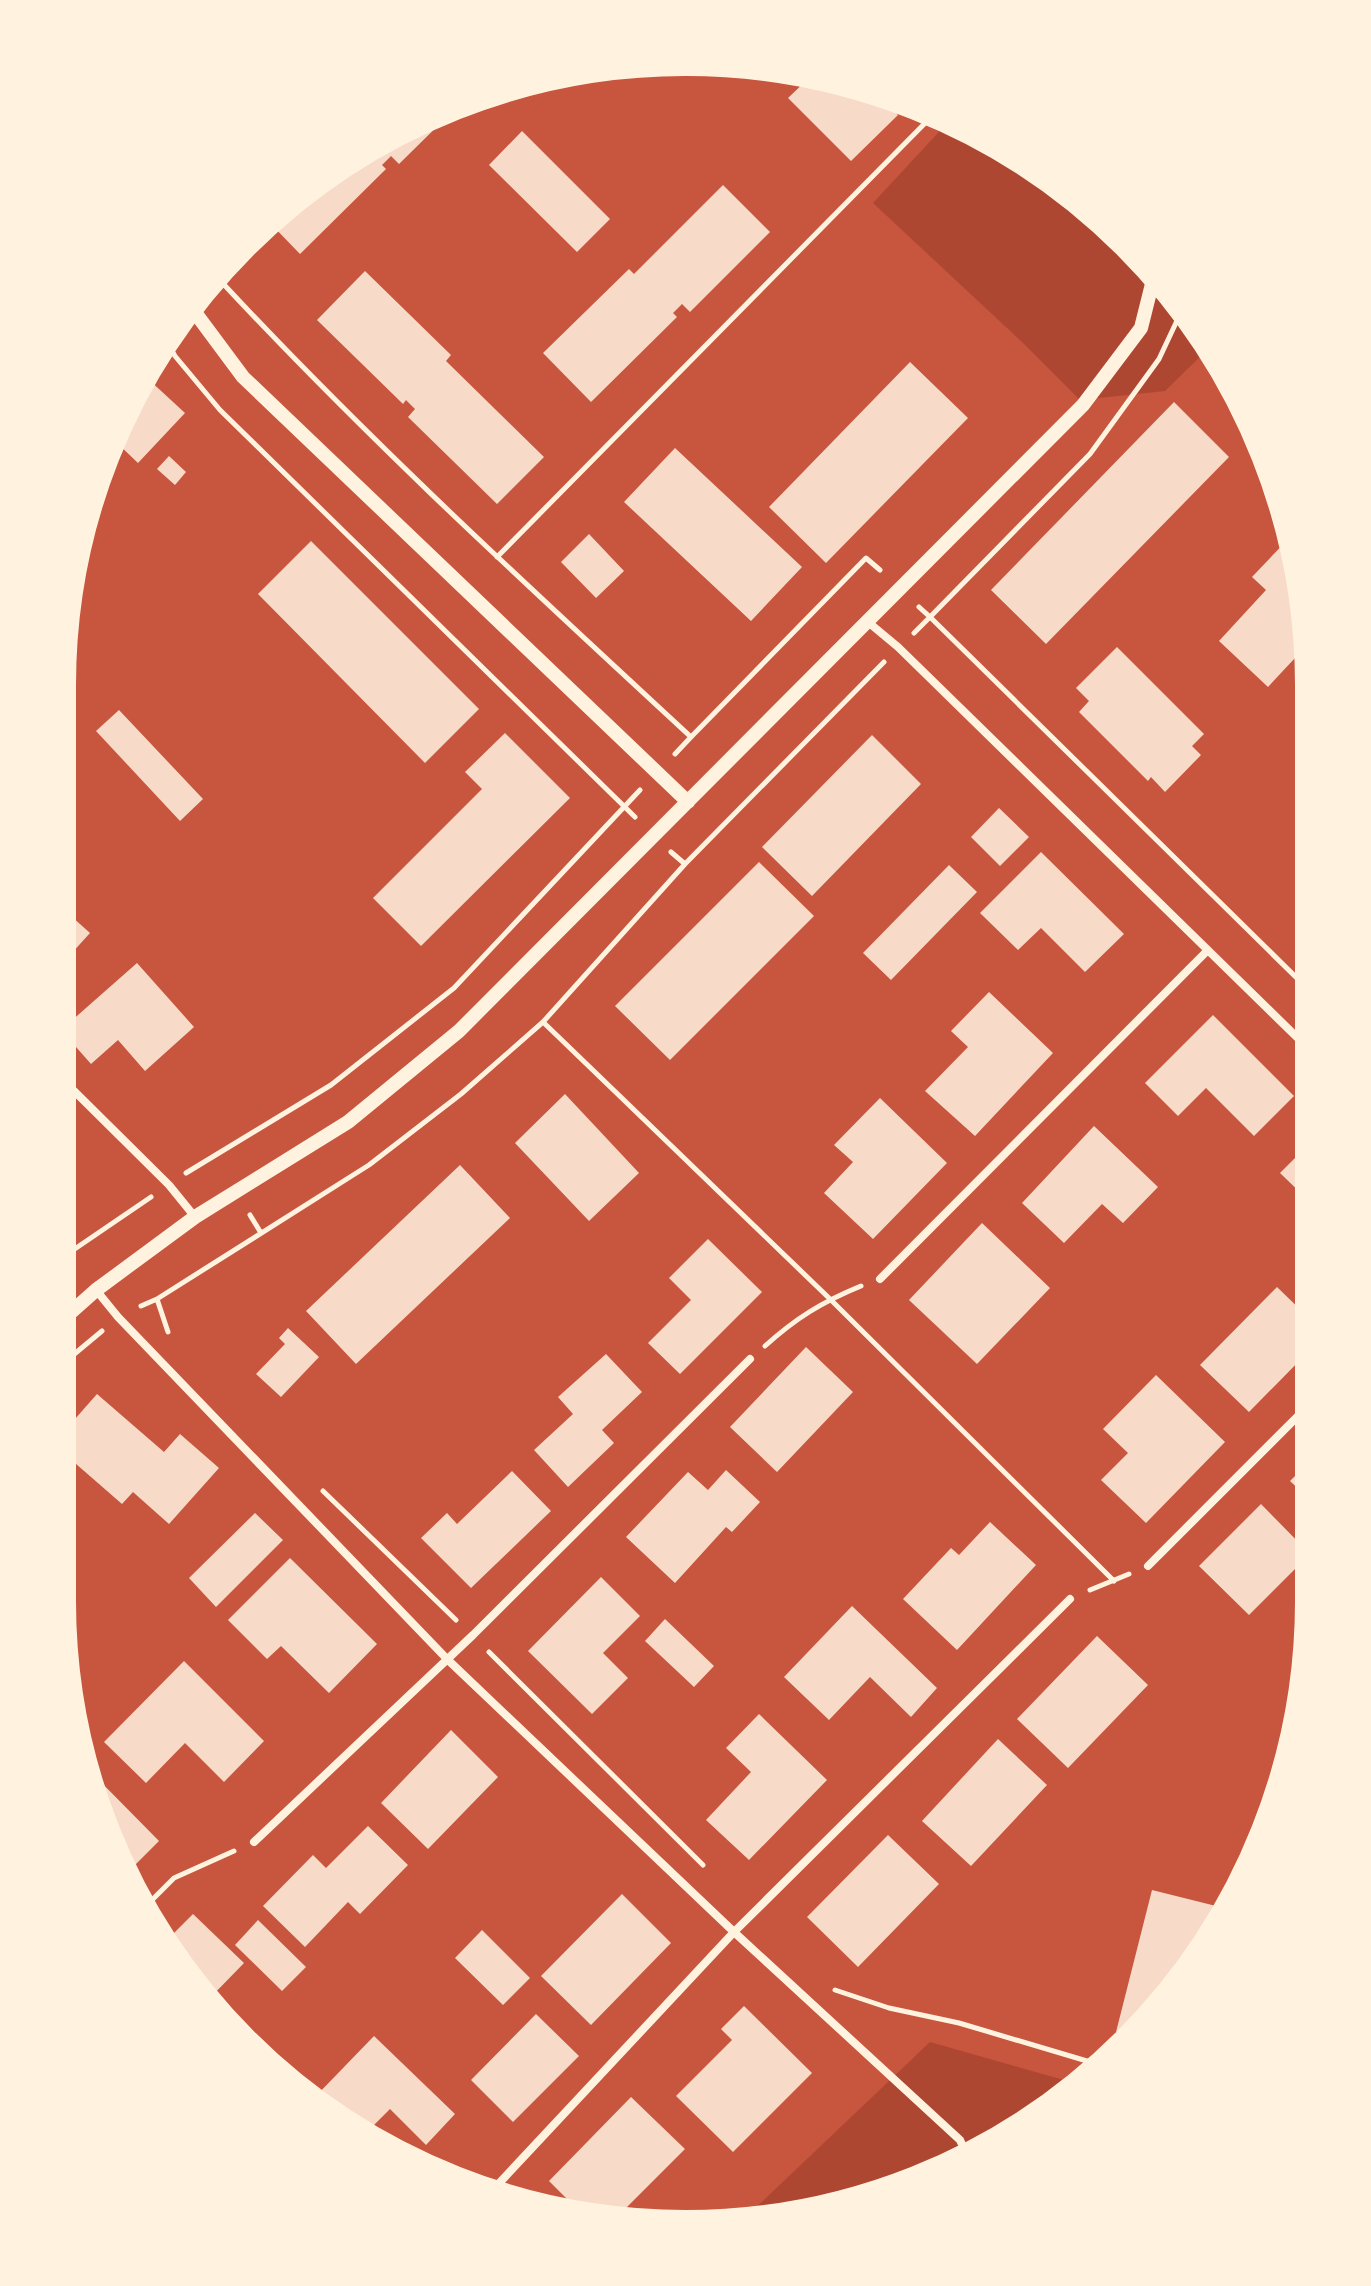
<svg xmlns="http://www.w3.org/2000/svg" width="1371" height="2286" font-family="Quicksand,sans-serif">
	<rect width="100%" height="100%" fill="#c8553d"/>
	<path fill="#ae4732" d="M949,121L1033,166L1155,273L1209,348L1165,391L1080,400L1023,343L873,203Z
		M930,2042L1078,2084L1066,2097L886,2193L747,2216Z"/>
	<path fill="#f7dbc8" d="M813,74L877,93L898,115L851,161L788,98Z
		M461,103L399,164L391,156L382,165L386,169L300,254L269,222L338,165L447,107Z
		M522,131L610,219L577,252L489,165Z
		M723,185L770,232L690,312L682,304L673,313L677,317L591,402L543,353L629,269L634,274Z
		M365,271L451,355L446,361L544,457L497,504L408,417L415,409L406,400L403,404L317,320Z
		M910,362L968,418L826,563L769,507Z
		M146,377L185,413L138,463L115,441Z
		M1174,402L1229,457L1046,644L991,590Z
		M675,448L802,567L751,621L624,502Z
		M169,456L186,472L175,485L157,469Z
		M589,534L624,571L596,598L561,562Z
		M1292,535L1309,643L1268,687L1219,641L1266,590L1252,577Z
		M311,541L479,709L425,763L258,594Z
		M1117,647L1204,734L1192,746L1201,755L1165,792L1151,777L1148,781L1079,712L1089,701L1076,688Z
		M119,710L203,799L180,821L96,731Z
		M505,733L570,798L421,946L373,898L482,789L465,772Z
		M872,735L921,784L812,896L762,847Z
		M999,808L1029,837L1000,866L971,837Z
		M1041,852L1124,934L1085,972L1041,928L1018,950L980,913Z
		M759,862L814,916L670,1060L615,1006Z
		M949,865L977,892L891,980L863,953Z
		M61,907L90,933L61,965Z
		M137,963L194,1027L145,1071L118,1040L91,1064L61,1030Z
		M989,992L1053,1053L975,1136L925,1091L968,1047L951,1031Z
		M1213,1015L1294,1096L1254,1136L1206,1088L1178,1116L1145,1083Z
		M565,1094L639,1173L589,1221L515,1143Z
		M880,1098L947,1163L873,1239L824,1193L853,1162L834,1145Z
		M1094,1126L1158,1187L1123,1223L1102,1204L1064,1243L1022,1203Z
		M1310,1143V1202L1280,1173Z
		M460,1165L510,1218L356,1364L306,1311Z
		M982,1223L1050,1288L977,1364L909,1300Z
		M708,1239L762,1292L680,1374L648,1343L691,1300L669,1278Z
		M1277,1287L1310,1319V1350L1249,1412L1200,1365Z
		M288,1328L319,1357L281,1397L256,1374L285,1344L279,1338Z
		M806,1347L853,1392L777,1472L730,1427Z
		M606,1354L642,1392L602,1430L614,1443L568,1487L534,1450L573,1414L558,1397Z
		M1156,1375L1225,1442L1146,1523L1101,1480L1128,1453L1103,1429Z
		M97,1394L164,1452L180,1434L219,1468L169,1524L133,1492L122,1504L60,1450V1436Z
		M1310,1461V1500L1290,1481Z
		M726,1470L760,1502L732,1532L726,1527L675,1583L626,1537L688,1472L708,1490Z
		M512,1471L551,1511L471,1588L421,1538L447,1513L457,1524Z
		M1261,1504L1310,1554L1249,1615L1199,1566Z
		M255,1513L283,1540L216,1607L189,1578Z
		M990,1522L1036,1565L957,1650L903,1599L951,1548L959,1555Z
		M290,1558L377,1644L329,1693L281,1646L267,1659L228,1620Z
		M601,1577L640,1616L603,1653L628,1678L592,1714L528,1651Z
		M852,1606L937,1688L911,1717L870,1677L829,1720L784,1677Z
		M665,1619L714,1666L694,1687L645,1641Z
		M1097,1636L1148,1685L1068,1768L1017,1719Z
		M184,1661L264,1741L224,1782L185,1743L146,1783L104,1742Z
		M759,1714L827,1780L749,1860L706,1820L751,1772L726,1748Z
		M451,1730L498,1777L428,1849L381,1803Z
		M998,1739L1047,1785L971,1866L922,1821Z
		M88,1769L159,1841L130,1870L93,1801Z
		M368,1826L408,1865L360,1914L348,1902L305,1947L263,1906L313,1855L326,1868Z
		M888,1835L939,1884L858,1967L807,1917Z
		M1152,1890L1224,1908L1205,1948L1119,2041L1114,2040Z
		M622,1894L671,1943L591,2025L541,1976Z
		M193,1914L244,1963L208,2000L189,1981L167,1940Z
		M258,1920L306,1967L282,1991L235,1945Z
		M482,1930L530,1978L503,2005L455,1958Z
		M744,2006L812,2073L733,2152L676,2096L732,2040L721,2029Z
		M536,2014L579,2056L513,2122L471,2080Z
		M374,2036L455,2114L426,2145L390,2109L368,2131L323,2107L314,2098Z
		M631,2097L685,2149L619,2215L576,2208L549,2181Z"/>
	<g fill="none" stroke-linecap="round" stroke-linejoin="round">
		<path stroke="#fff3e0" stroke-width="5" d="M216,276C366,438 529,587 691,737L866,558L880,570
			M165,339L175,356L220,410L635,817
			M497,557L935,113
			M919,607L930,617L1090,454L1159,359L1182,310
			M914,633L930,617L1310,991
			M675,754L691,737
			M671,852L685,864
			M543,1022L830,1299L1114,1581
			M186,1173L331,1085L454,988L640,790
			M250,1215L261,1233
			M60,1259L151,1197
			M157,1299L168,1332
			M141,1306L157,1299L369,1165L461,1094L543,1022L685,864L884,662
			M765,1346C796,1318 822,1302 861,1286
			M60,1366L102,1331
			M323,1491L456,1620
			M1090,1590L1129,1574
			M489,1652L703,1865
			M148,1904L174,1878L234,1851
			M835,1990L889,2008L959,2023L1097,2064"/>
		<path stroke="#fff3e0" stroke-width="8" d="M868,622L898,647L1310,1050
			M61,1078L169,1185L195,1217
			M880,1279L1208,950
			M96,1290L118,1317L447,1659L734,1932L960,2140L965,2151
			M1148,1566L1310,1404
			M254,1842L473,1635L750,1359
			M489,2194L734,1932L1070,1599"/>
		<path stroke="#fff3e0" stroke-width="14" d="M191,307L243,377L688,802
			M60,1322L96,1290L195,1217L348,1122L459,1031L1083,405L1141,328L1155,272"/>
	</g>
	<path d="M0 0H1371V2286H0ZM685 74H686A611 611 0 0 1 1297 685V1601A611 611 0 0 1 686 2212H685A611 611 0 0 1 74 1601V685A611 611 0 0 1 685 74Z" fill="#fff3e0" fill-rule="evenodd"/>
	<path fill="none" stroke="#fff3e0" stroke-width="4" d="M685 74H686A611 611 0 0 1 1297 685V1601A611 611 0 0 1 686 2212H685A611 611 0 0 1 74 1601V685A611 611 0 0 1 685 74Z"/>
</svg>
